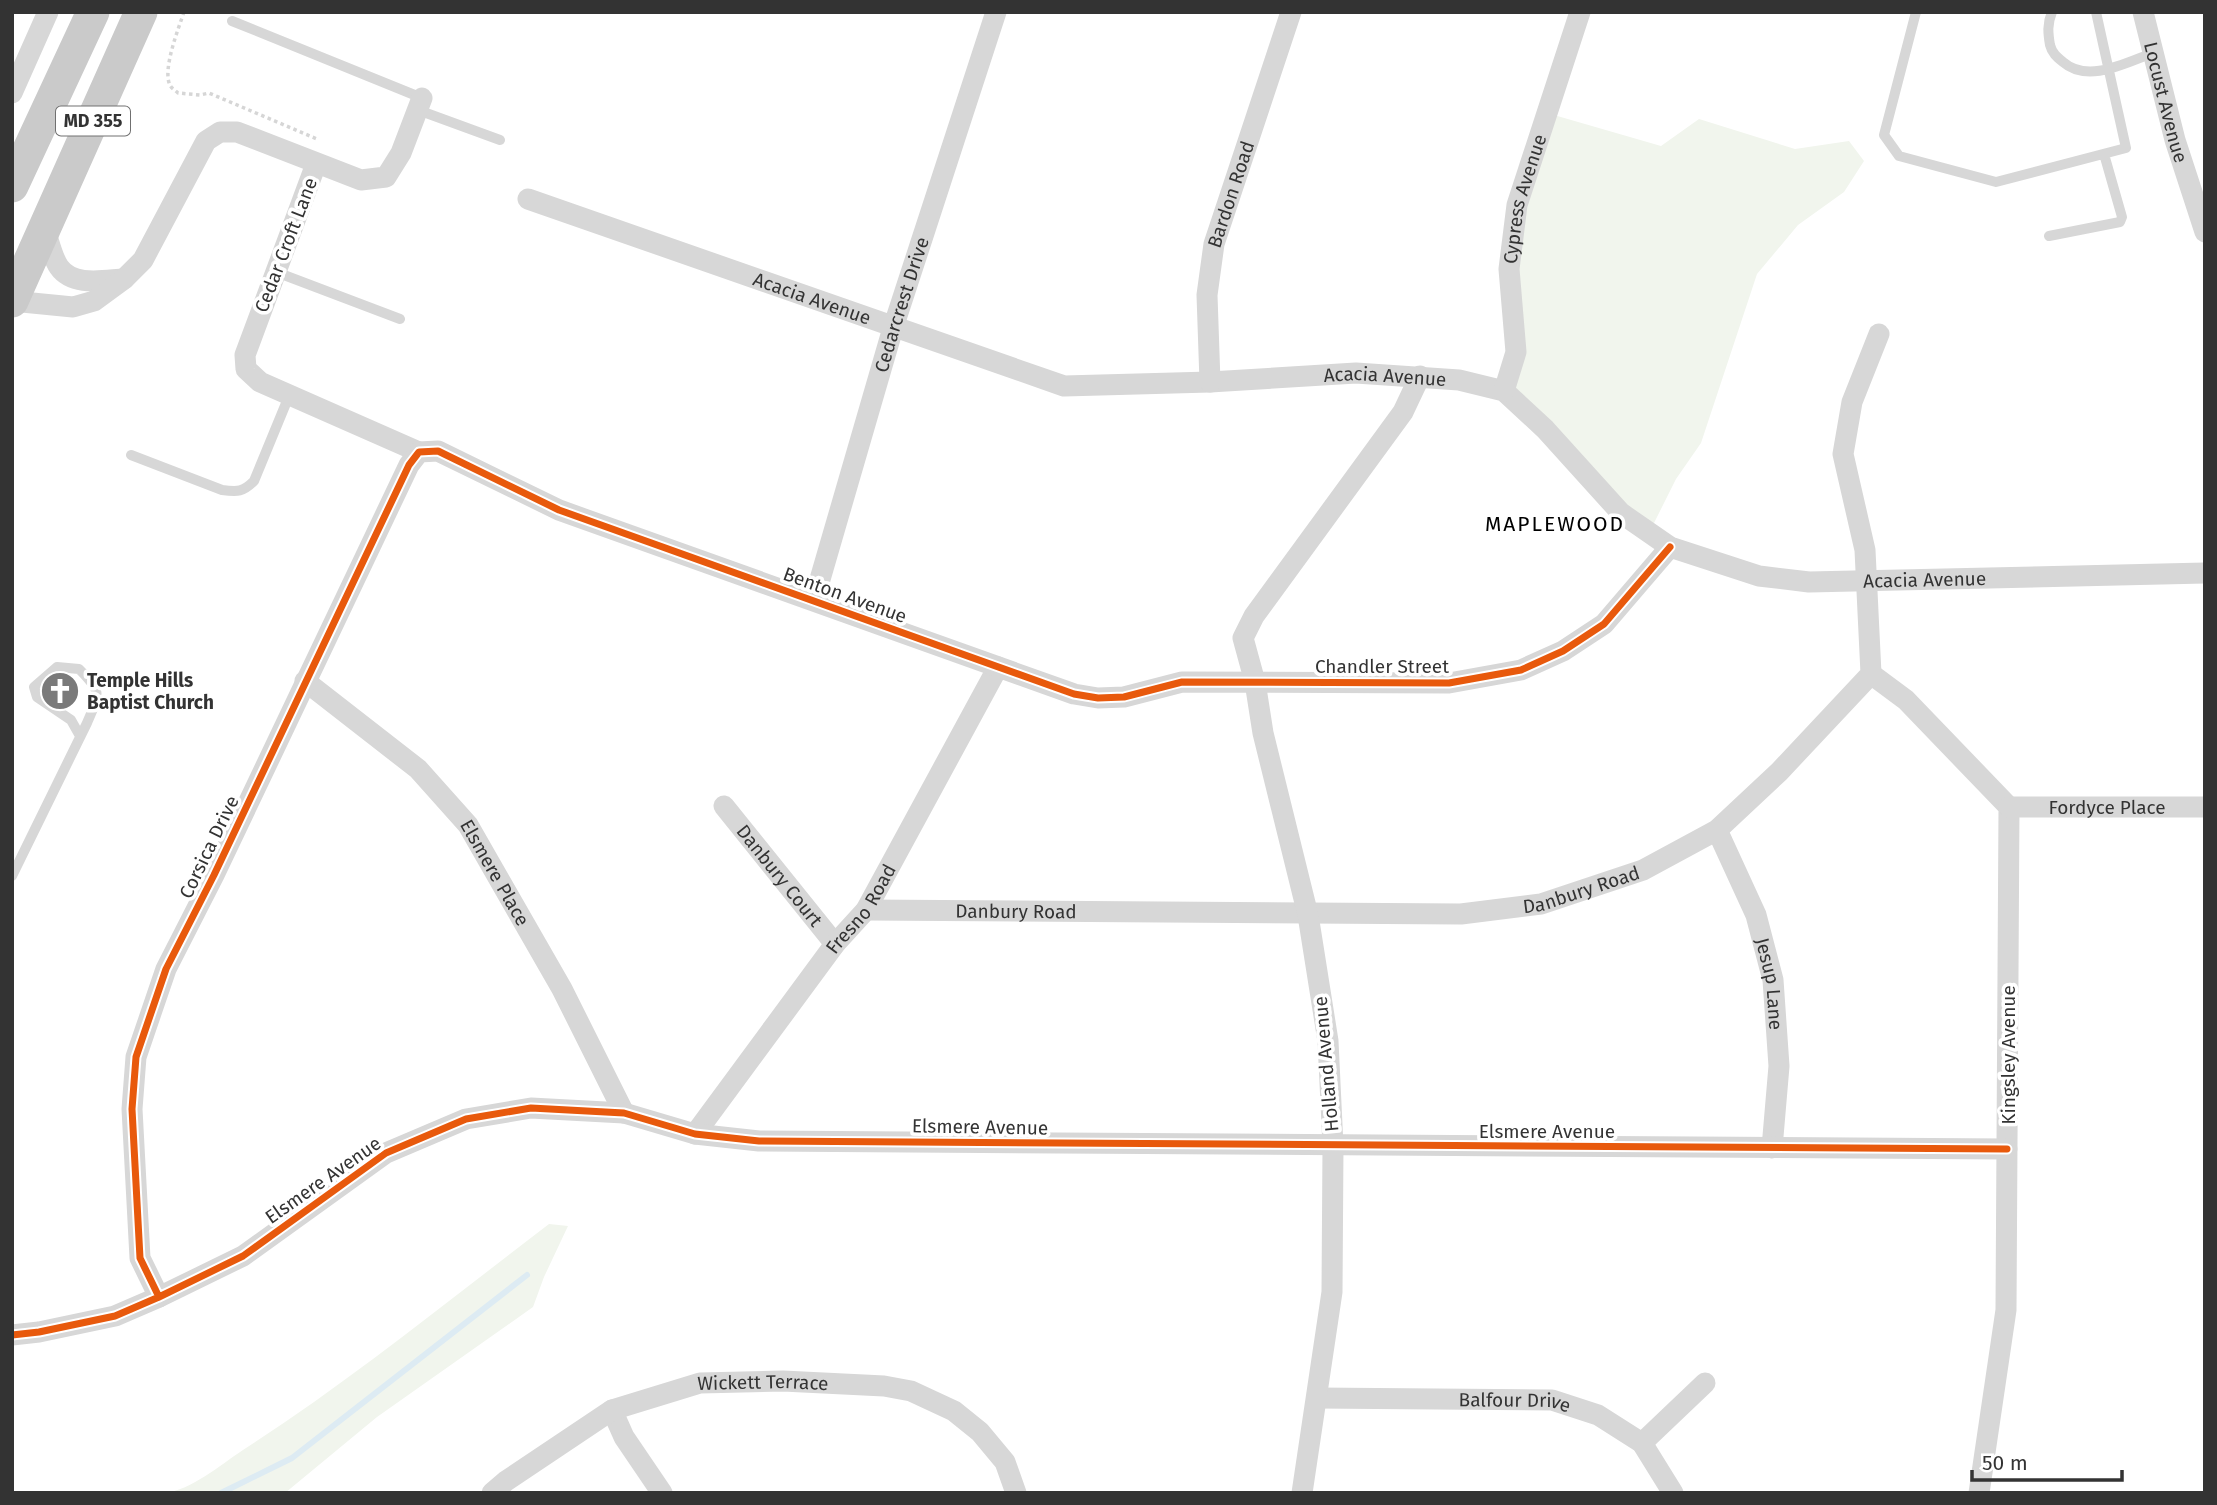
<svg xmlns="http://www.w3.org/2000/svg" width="2217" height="1505" font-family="'Fira Sans',sans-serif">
	<rect width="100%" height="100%" fill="#fff"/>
	<path fill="#f1f5ed" d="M1547,113L1661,146L1699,119L1795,149L1849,141L1864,161L1844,192L1798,225L1757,274L1701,443L1676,479L1649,533L1504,391L1509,269Z
		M549,1224L568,1226L544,1277L533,1307L377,1417L285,1493H164C192,1490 220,1465 243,1450C350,1381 448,1301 549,1224Z"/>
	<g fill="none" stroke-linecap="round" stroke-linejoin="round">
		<path stroke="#ddebf3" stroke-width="6" d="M221,1493L292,1458L527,1275"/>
		<path stroke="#d6d6d6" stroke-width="3.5" stroke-dasharray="3.5 3.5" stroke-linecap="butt" d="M184,12C179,27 162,70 170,85C171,88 175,90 178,93L200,95L209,93L317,139"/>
		<path stroke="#d7d7d7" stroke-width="10" d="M1916,12L1884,135L1899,156L1996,182L2126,148L2096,12
			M2052,12C2047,24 2048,33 2050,45C2052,53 2057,57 2063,62C2088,84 2127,62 2153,53
			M232,21L422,98
			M418,110L500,140
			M2049,236L2120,222L2122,217L2104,154
			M276,272L400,319
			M131,455L222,490C238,492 243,492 254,481L289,396
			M12,876L87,723C100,693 102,692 79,669L57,667L34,687L37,697L71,720L80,736"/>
		<g stroke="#d7d7d7" stroke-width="21">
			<path id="s1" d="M2143,12L2175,140L2205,232"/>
			<path d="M12,93L48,12"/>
			<path d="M316,164L245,355L246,369L260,382L419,452"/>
			<path id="s2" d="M528,199L1064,386L1210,382L1356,373L1459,380L1504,391L1545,429L1621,513L1670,547L1759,576L1809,582L2205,573"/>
			<path d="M45,230C49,241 52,257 59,267C73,287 104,280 124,279"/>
			<path d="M12,301L73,307L94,301L124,279L143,260L206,141L220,132H237L361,180L386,177L401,153L422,98"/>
			<path id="s3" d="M1210,382L1207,295L1214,244L1291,12"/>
			<path id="s4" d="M1504,391L1516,352L1509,269L1517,205L1580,12"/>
			<path id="s5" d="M814,600L893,328L996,12"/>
			<path d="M1871,674L1906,700L2009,807L2006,1310L1979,1493"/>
			<path id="s6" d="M305,681L418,769L468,825L562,989L624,1113"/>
			<path id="s7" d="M724,806L835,944"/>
			<path id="s8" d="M2009,807H2205"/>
			<path id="s9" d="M1717,830L1756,915L1773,980L1779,1066L1772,1148"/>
			<path id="s10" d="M866,910L1461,914L1541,904L1643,870L1717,830L1779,772L1871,674L1865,550L1843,454L1852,402L1879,334"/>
			<path id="s11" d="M695,1134L835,944L866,910L998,667"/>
			<path d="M159,1297L140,1258L132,1109L136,1057L166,969L214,875L409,465L419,452L438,451L559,510L1074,694L1098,698L1124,697L1182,682L1449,683L1521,670L1563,651L1604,624L1670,547"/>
			<path d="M12,1335L39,1332L115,1316L159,1297L243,1256L386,1153L466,1119L531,1108L624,1113L695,1134L759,1141L2007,1149"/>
			<path id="s12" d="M1317,1398L1552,1400L1598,1415L1642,1443L1673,1493"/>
			<path d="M612,1410L624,1437L662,1493"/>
			<path d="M1642,1443L1705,1383"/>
			<path id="s13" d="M492,1493L506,1481L612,1410L700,1383L783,1381L884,1386L911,1391L954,1411L980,1432L1005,1462L1016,1493"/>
			<path d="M1302,1493L1332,1292L1333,1146L1328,1041L1308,915L1263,733L1255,682L1243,638L1254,616L1403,412L1420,376"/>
		</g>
		<path stroke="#cacaca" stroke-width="33" d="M12,186L93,12
			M12,301L141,12"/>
		<g stroke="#fff" stroke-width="11">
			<path id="cycleway" d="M159,1297L140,1258L132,1109L136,1057L166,969L214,875L409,465L419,452L438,451L559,510L1074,694L1098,698L1124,697L1182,682L1449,683L1521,670L1563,651L1604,624L1670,547
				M12,1335L39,1332L115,1316L159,1297L243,1256L386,1153L466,1119L531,1108L624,1113L695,1134L759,1141L2007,1149"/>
		</g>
		<use href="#cycleway" stroke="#e8590c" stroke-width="7"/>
	</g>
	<defs>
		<g id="church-disc" transform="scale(2.0125)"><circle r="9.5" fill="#7a7a7a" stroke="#fff"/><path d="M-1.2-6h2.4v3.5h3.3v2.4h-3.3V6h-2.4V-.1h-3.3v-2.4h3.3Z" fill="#fff"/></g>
	</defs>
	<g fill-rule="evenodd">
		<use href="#church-disc" x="60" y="691"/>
	</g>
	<g text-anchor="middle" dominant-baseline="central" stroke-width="7" stroke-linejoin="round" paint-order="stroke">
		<rect fill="#fff" stroke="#707070" stroke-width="2" x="56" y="106.5" width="74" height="29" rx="5"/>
		<g font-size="18" font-weight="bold" fill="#333">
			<text x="93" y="121">MD 355</text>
		</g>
		<g font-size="19" fill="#333" stroke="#fff">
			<text stroke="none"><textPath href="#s1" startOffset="93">Locust Avenue</textPath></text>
			<text stroke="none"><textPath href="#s3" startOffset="191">Bardon Road</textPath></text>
			<text stroke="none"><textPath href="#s4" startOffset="196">Cypress Avenue</textPath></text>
			<text transform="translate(286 245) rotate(-69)">Cedar Croft Lane</text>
			<text stroke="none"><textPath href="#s2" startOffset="301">Acacia Avenue</textPath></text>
			<text stroke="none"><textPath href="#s5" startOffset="308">Cedarcrest Drive</textPath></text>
			<text stroke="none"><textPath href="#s2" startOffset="889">Acacia Avenue</textPath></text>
			<text stroke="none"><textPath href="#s2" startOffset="1498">Acacia Avenue</textPath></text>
			<text transform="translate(845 595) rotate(20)">Benton Avenue</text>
			<text x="1382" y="666">Chandler Street</text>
			<text stroke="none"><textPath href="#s8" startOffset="98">Fordyce Place</textPath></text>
			<text transform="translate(209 847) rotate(-64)">Corsica Drive</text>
			<text stroke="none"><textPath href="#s6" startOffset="273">Elsmere Place</textPath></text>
			<text stroke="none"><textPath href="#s7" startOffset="89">Danbury Court</textPath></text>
			<text stroke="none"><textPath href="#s10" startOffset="718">Danbury Road</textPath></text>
			<text stroke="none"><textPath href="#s11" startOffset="280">Fresno Road</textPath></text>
			<text stroke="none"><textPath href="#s10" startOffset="150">Danbury Road</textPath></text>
			<text stroke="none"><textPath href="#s9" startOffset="164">Jesup Lane</textPath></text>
			<text transform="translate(2008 1055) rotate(-90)">Kingsley Avenue</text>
			<text transform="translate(1326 1064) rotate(-95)">Holland Avenue</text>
			<text transform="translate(980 1127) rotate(1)">Elsmere Avenue</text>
			<text x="1547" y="1131">Elsmere Avenue</text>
			<text transform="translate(323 1180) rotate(-35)">Elsmere Avenue</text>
			<text stroke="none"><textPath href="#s13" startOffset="301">Wickett Terrace</textPath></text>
			<text stroke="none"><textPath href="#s12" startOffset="198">Balfour Drive</textPath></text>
		</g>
		<g font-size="19" font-weight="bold" fill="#333" stroke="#fff" text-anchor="start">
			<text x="87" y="680">Temple Hills<tspan x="87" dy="22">Baptist Church</tspan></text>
		</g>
		<g font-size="21" letter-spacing="2" fill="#000" stroke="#fff">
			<text x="1555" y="524">MAPLEWOOD</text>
		</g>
	</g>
	<rect width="2217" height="1505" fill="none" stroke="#333333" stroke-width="28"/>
	<path d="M1972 1470v10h150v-10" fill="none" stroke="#333333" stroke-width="3.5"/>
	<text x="1982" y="1470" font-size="21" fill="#333333" stroke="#ffffff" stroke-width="5" paint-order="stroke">50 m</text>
</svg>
